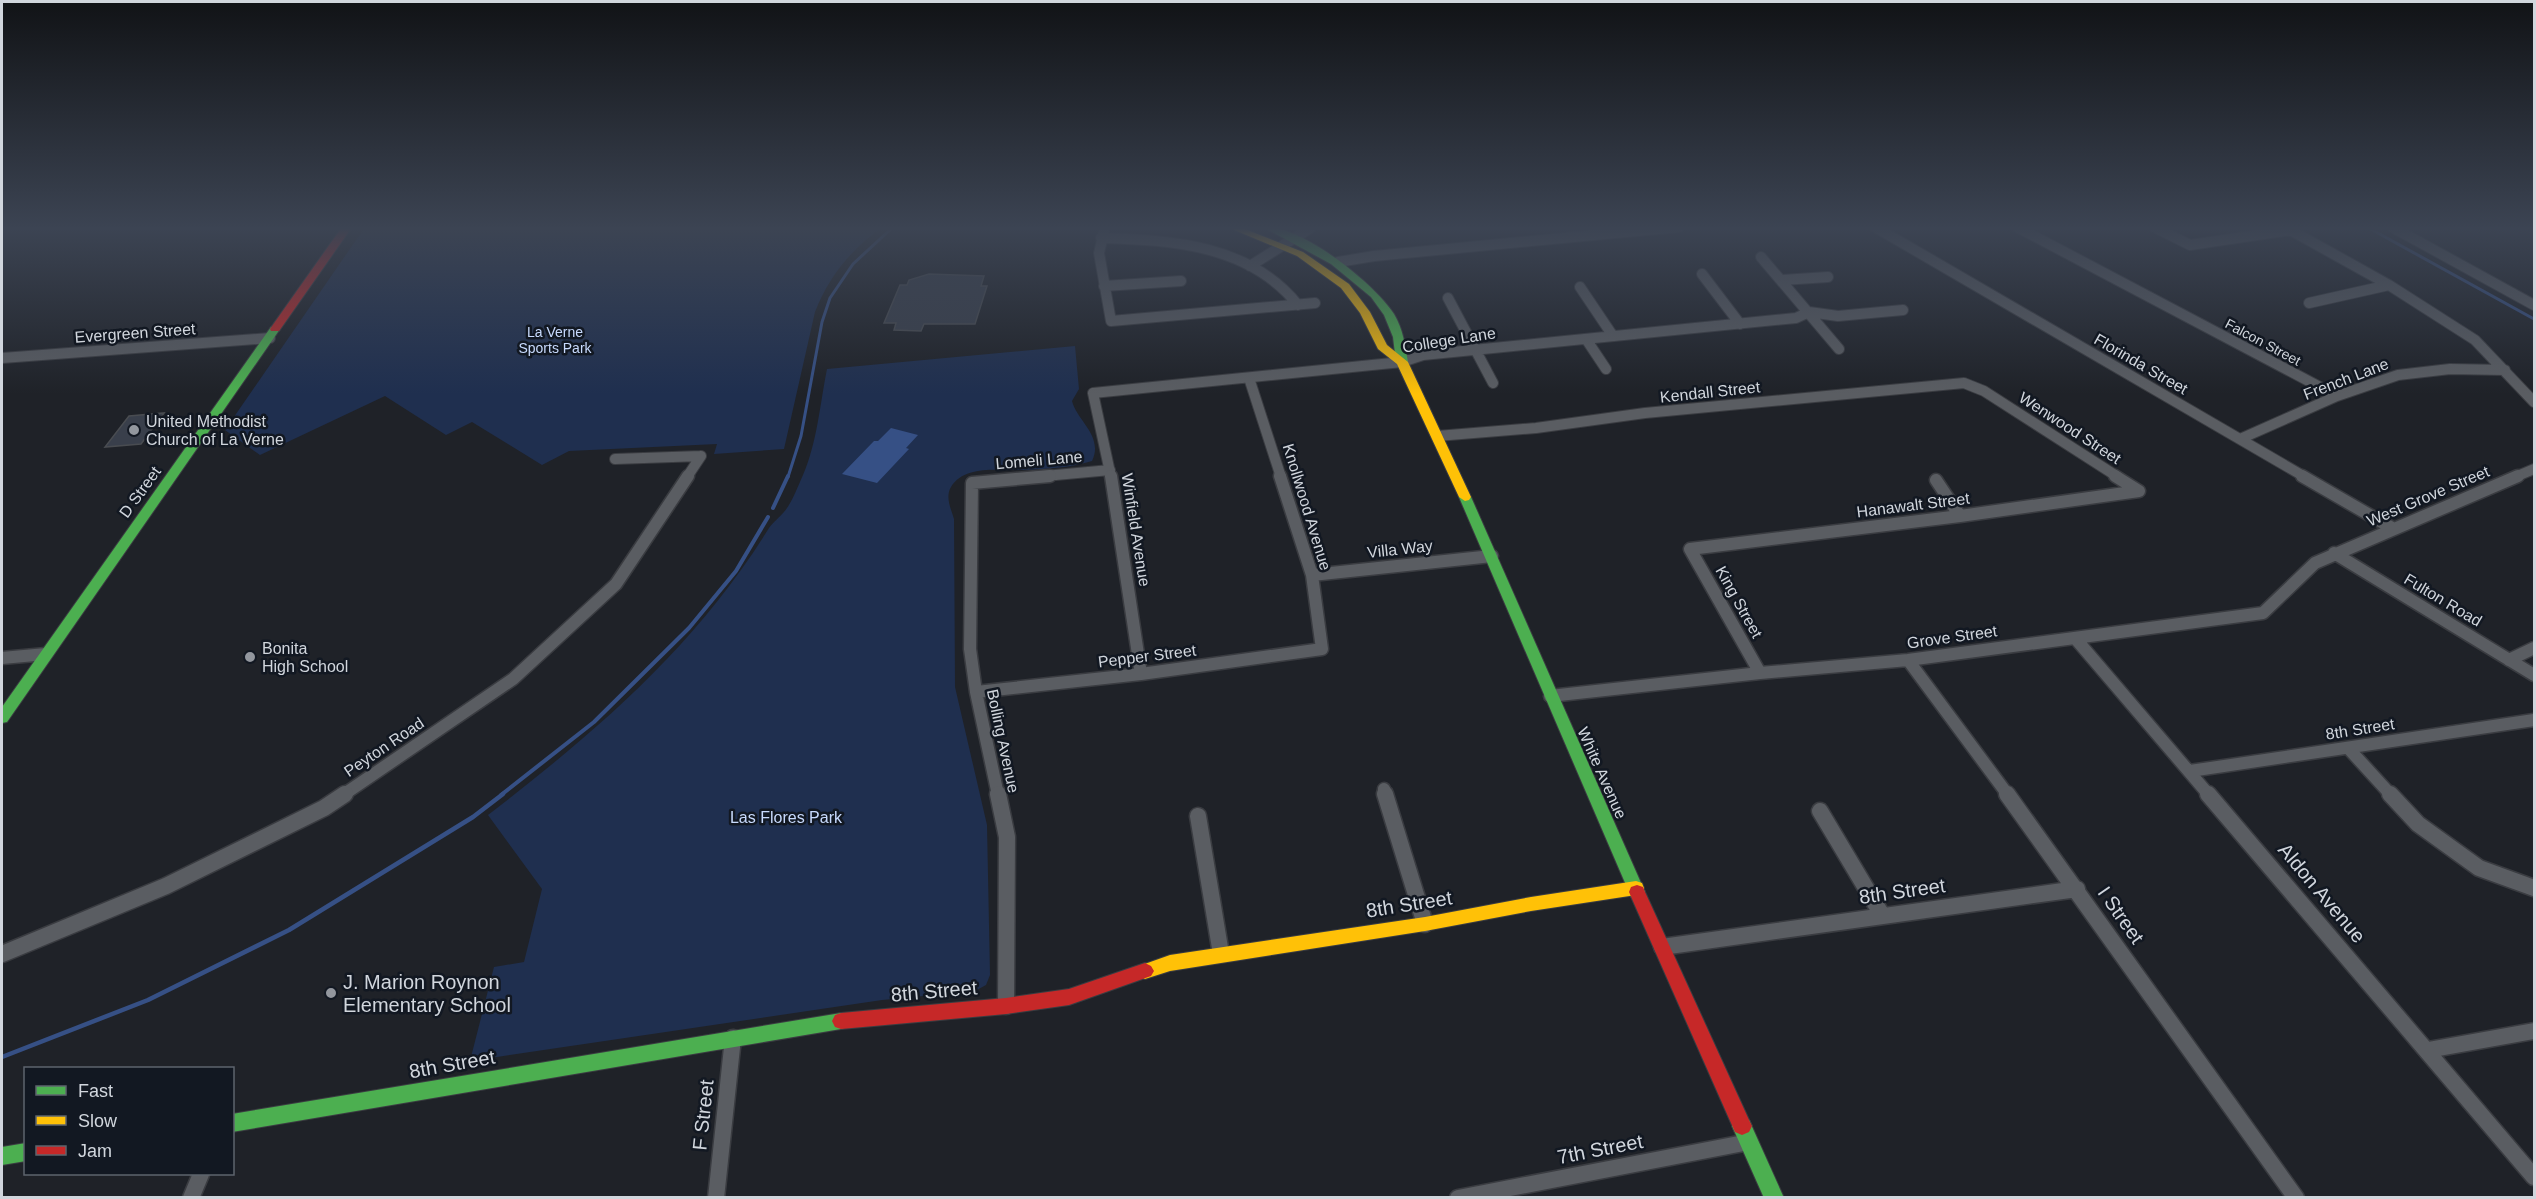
<svg xmlns="http://www.w3.org/2000/svg" width="2536" height="1199" font-family="Helvetica,sans-serif">
	<rect width="100%" height="100%" fill="#1f2228"/>
	<path fill="#1f2f4f" d="M365,227H882C851,250 829,276 815,312L784,449L714,454L717,444L569,451L542,465L472,422L446,435L385,396L260,455L225,430Z
		M1075,346L1079,389L1072,401C1077,421 1104,436 1092,461C1070,468 1044,469 1022,470C1000,471 965,464 951,487C945,497 951,509 954,519L955,687L987,825L990,975L986,985L975,991L882,1000L470,1061L494,967L524,962L542,889L488,815C598,730 695,647 769,528C774,521 779,518 784,512C792,503 798,486 803,475C817,443 820,404 827,369Z"/>
	<path fill="#365085" d="M891,428L918,435L906,448L909,449L877,483L842,474L874,441H878Z"/>
	<g fill="none" stroke-linecap="round" stroke-linejoin="round">
		<path stroke="#365085" stroke-width="3" d="M2367,227L2534,319
			M788,477L801,436L822,322L830,298L853,264L893,227"/>
		<path stroke="#365085" stroke-width="4" d="M773,508L788,476
			M501,795L594,722L689,628L736,571L768,517"/>
		<path stroke="#365085" stroke-width="4.5" d="M2,1057L148,1000L289,930L473,817L503,794"/>
	</g>
	<path fill="#393f4b" stroke="#494c51" stroke-width="1.5" d="M929,274L984,276L981,286H987L975,324H924L921,331L894,330L896,323H884L900,285H907L909,280Z
		M164,413L141,444L105,447L129,416Z"/>
	<g fill="none" stroke-linecap="round" stroke-linejoin="round">
		<g stroke="#3a3c41" stroke-width="12">
			<path id="street-far2" d="M1105,227L1099,253L1111,321L1315,303
				M1875,227L2305,477
				M2017,227L2337,396
				M2154,227L2190,245L2291,230
				M2285,227L2389,285L2475,340L2534,402
				M2392,227L2534,305
				M1101,238C1173,240 1250,245 1298,305
				M1761,257L1839,349
				M1338,262L1374,256L1679,227
				M1250,266L1312,227
				M1702,274L1740,324
				M1782,280L1828,277
				M1104,286L1181,281
				M1580,287L1613,336
				M1448,298L1493,383
				M2309,303L2389,285
				M1809,312L1838,316L1903,310
				M1586,339L1606,369
				M2,358L270,338
				M1249,378L1281,477
				M1437,436L1536,428L1645,413L1964,383L1984,391L2118,477
				M2240,439L2337,396L2398,375L2450,369L2505,370
				M615,459L701,456
				M687,477L701,456
				M1034,477L1110,470
				M1111,477L1093,393L1402,362L1423,355L1796,318L1809,312
				M2515,477L2534,469"/>
		</g>
		<g stroke="#3a3c41" stroke-width="15">
			<path id="street-far1" d="M1111,476L1141,674
				M2115,476L2139,491
				M2302,476L2392,528
				M1936,480L1960,516
				M2334,553L2534,675
				M1312,575L1492,556
				M2075,638L2209,795
				M2,658L46,654
				M1908,660L2008,795
				M2509,660L2534,648
				M1760,673L1690,549L1960,516L2139,491
				M976,692L1141,674L1322,649L1312,575L1280,476
				M1550,696L1760,673L1908,660L2263,613L2315,563L2518,476
				M2349,749L2391,795
				M2190,771L2534,720
				M1384,789L1386,795
				M343,795L513,679L616,584L688,476
				M998,795L976,692L970,649L972,483L1050,476"/>
		</g>
		<g stroke="#3a3c41" stroke-width="19">
			<path id="street" d="M998,794L1007,837L1006,1006
				M1385,794L1425,924
				M2007,794L2296,1198
				M2208,794L2534,1177
				M2390,794L2418,824L2479,868L2534,888
				M1820,811L1882,915
				M1198,816L1221,954
				M1662,947L2077,889
				M2,954L166,886L324,808L345,794
				M2428,1050L2534,1031
				M191,1198L201,1174
				M716,1198L733,1038
				M1458,1198L1749,1142"/>
		</g>
		<g stroke="#3a3c41" stroke-width="2">
			<path id="fast" d="M1263,227C1300,224 1374,283 1394,314C1403,329 1405,345 1408,362L1406,364L1402,365L1396,362L1393,337L1384,315L1371,297L1331,264Z
				M275,326L280,329L7,722L2,723V707L271,327Z
				M1465,493L1471,497L1645,892L1643,897L1637,899L1631,897L1629,892L1459,497Z
				M841,1013L847,1015L850,1021L847,1027L841,1029L232,1132V1114Z
				M1742,1117L1749,1120L1784,1198H1764L1732,1126L1735,1120Z
				M26,1143V1161L2,1165V1147Z"/>
		</g>
		<g stroke="#3a3c41" stroke-width="2">
			<path id="slow" d="M1227,227H1240L1303,252L1349,284L1370,312L1387,345L1408,362L1471,497L1469,500L1465,501L1459,497L1397,364L1378,349L1360,313L1341,288L1297,256Z
				M1636,881L1642,883L1644,888L1642,893L1636,895L1531,911L1425,931L1170,971L1145,979L1139,976L1136,971L1139,966L1170,955L1425,917L1531,897Z"/>
		</g>
		<g stroke="#3a3c41" stroke-width="2">
			<path id="jam" d="M342,227H352L279,331H271L270,329Z
				M1637,885L1643,887L1645,892L1749,1120L1752,1126L1749,1132L1742,1135L1735,1132L1629,892L1631,887Z
				M1145,963L1151,966L1154,971L1151,976L1069,1005L1006,1014L841,1029L835,1027L832,1021L835,1015L841,1013L1006,998L1069,989Z"/>
		</g>
		<use href="#street-far2" stroke="#5a5d62" stroke-width="10"/>
		<use href="#street-far1" stroke="#5a5d62" stroke-width="12"/>
		<use href="#street" stroke="#5a5d62" stroke-width="16"/>
		<use href="#fast" fill="#4caf50" fill-rule="evenodd"/>
		<use href="#slow" fill="#ffc107" fill-rule="evenodd"/>
		<use href="#jam" fill="#c62828" fill-rule="evenodd"/>
	</g>
	<linearGradient id="sky" x2="0" y2="1"><stop stop-color="#111316"/><stop offset="0.58" stop-color="#3c4453"/><stop offset="1" stop-color="#3c4453" stop-opacity="0"/></linearGradient>
	<rect width="2536" height="394" fill="url(#sky)"/>
	<g fill="#93979e" stroke="#121822" stroke-width="2">
		<circle cx="134" cy="430" r="6"/>
		<circle cx="250" cy="657" r="6"/>
		<circle cx="331" cy="993" r="6"/>
	</g>
	<g text-anchor="middle" dominant-baseline="central" stroke-width="5" stroke-linejoin="round" paint-order="stroke">
		<g font-size="14" fill="#c8dafd" stroke="#121822">
			<text x="555" y="332">La Verne<tspan x="555" dy="16">Sports Park</tspan></text>
		</g>
		<g font-size="14" fill="#d1d6dd" stroke="#121822">
			<text transform="translate(2263 342) rotate(28)">Falcon Street</text>
		</g>
		<g font-size="16" fill="#d1d6dd" stroke="#121822">
			<text transform="translate(135 333) rotate(-4)">Evergreen Street</text>
			<text transform="translate(1449 340) rotate(-9)">College Lane</text>
			<text transform="translate(2141 364) rotate(30)">Florinda Street</text>
			<text transform="translate(2346 379) rotate(-21)">French Lane</text>
			<text transform="translate(1710 392) rotate(-6)">Kendall Street</text>
			<text transform="translate(2070 428) rotate(33)">Wenwood Street</text>
			<text transform="translate(1039 460) rotate(-5)">Lomeli Lane</text>
			<text transform="translate(140 492) rotate(-54)">D Street</text>
			<text transform="translate(2428 496) rotate(-23)">West Grove Street</text>
			<text transform="translate(1913 505) rotate(-7)">Hanawalt Street</text>
			<text transform="translate(1307 507) rotate(73)">Knollwood Avenue</text>
			<text transform="translate(1136 530) rotate(81)">Winfield Avenue</text>
			<text transform="translate(1400 549) rotate(-6)">Villa Way</text>
			<text transform="translate(2443 600) rotate(31)">Fulton Road</text>
			<text transform="translate(1739 602) rotate(61)">King Street</text>
			<text transform="translate(1952 637) rotate(-8)">Grove Street</text>
			<text transform="translate(1147 656) rotate(-7)">Pepper Street</text>
			<text transform="translate(2360 729) rotate(-9)">8th Street</text>
			<text transform="translate(1003 741) rotate(78)">Bolling Avenue</text>
			<text transform="translate(384 747) rotate(-34)">Peyton Road</text>
			<text transform="translate(1602 773) rotate(66)">White Avenue</text>
		</g>
		<g font-size="16" fill="#d1d6dd" stroke="#121822" text-anchor="start">
			<text x="146" y="421">United Methodist<tspan x="146" dy="18">Church of La Verne</tspan></text>
			<text x="262" y="648">Bonita<tspan x="262" dy="18">High School</tspan></text>
		</g>
		<g font-size="16" fill="#c8dafd" stroke="#121822">
			<text x="786" y="817">Las Flores Park</text>
		</g>
		<g font-size="20" fill="#d1d6dd" stroke="#121822">
			<text transform="translate(1902 891) rotate(-8)">8th Street</text>
			<text transform="translate(2322 893) rotate(50)">Aldon Avenue</text>
			<text transform="translate(1409 904) rotate(-9)">8th Street</text>
			<text transform="translate(2121 915) rotate(55)">I Street</text>
			<text transform="translate(934 991) rotate(-5)">8th Street</text>
			<text transform="translate(452 1064) rotate(-10)">8th Street</text>
			<text transform="translate(703 1115) rotate(-84)">F Street</text>
			<text transform="translate(1600 1149) rotate(-11)">7th Street</text>
		</g>
		<g font-size="20" fill="#d1d6dd" stroke="#121822" text-anchor="start">
			<text x="343" y="982">J. Marion Roynon<tspan x="343" dy="23">Elementary School</tspan></text>
		</g>
	</g>
	<rect width="2536" height="1199" fill="none" stroke="#d1d6dd" stroke-width="6"/>
	<rect x="24" y="1067" width="210" height="108" fill="#121822" stroke="#5e646d" stroke-width="1.5"/>
	<rect x="36" y="1086" width="30" height="9" fill="#4caf50" stroke="#5e646d" stroke-width="1.5"/>
	<text x="78" y="1097" font-size="18" fill="#d1d6dd">Fast</text>
	<rect x="36" y="1116" width="30" height="9" fill="#ffc107" stroke="#5e646d" stroke-width="1.5"/>
	<text x="78" y="1127" font-size="18" fill="#d1d6dd">Slow</text>
	<rect x="36" y="1146" width="30" height="9" fill="#c62828" stroke="#5e646d" stroke-width="1.5"/>
	<text x="78" y="1157" font-size="18" fill="#d1d6dd">Jam</text>
</svg>
